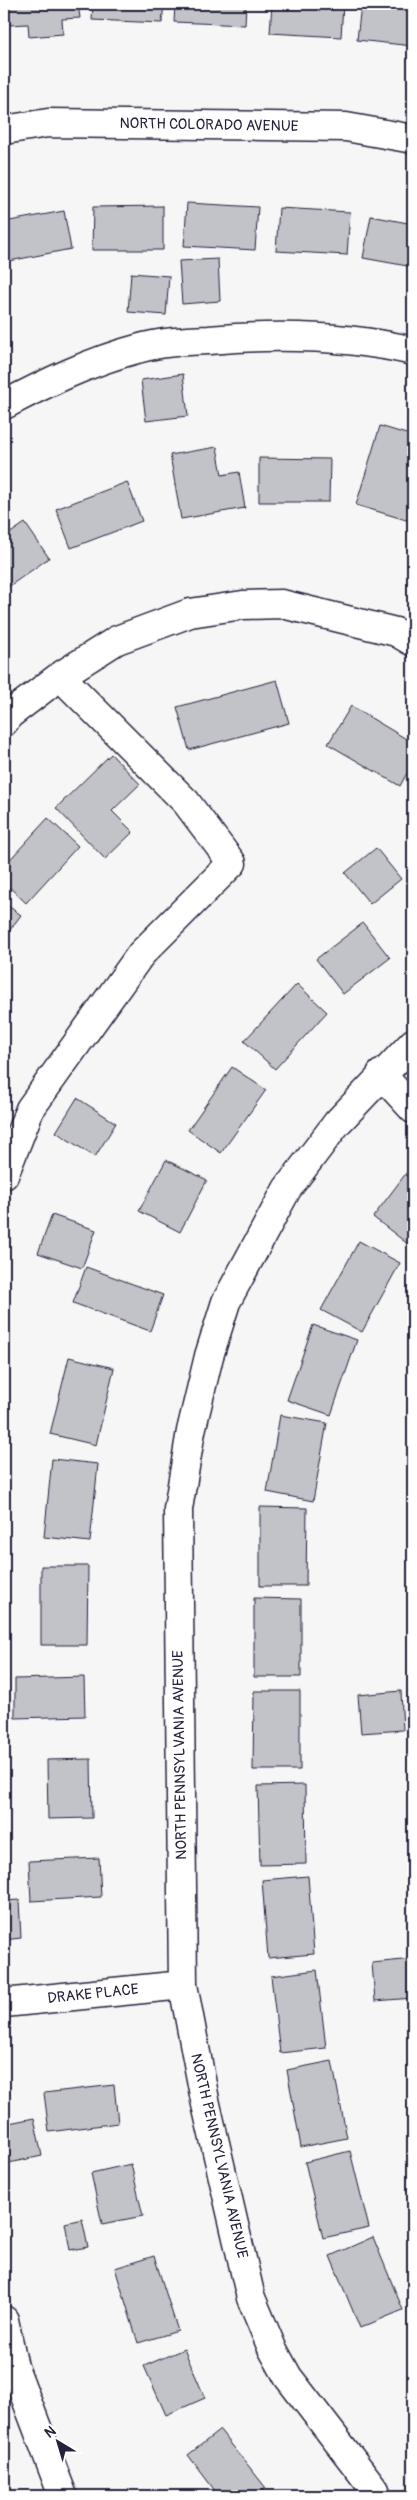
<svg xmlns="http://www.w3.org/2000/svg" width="417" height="2500" font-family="Pangolin,sans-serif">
	<rect width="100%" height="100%" fill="#f6f6f7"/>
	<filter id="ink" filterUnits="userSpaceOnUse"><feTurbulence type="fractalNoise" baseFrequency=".02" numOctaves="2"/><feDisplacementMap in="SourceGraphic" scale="10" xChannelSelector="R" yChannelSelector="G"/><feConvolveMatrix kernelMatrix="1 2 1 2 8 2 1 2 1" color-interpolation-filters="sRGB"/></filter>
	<g filter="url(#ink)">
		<path fill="#c2c2c9" stroke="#22223b" d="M7,4H78L80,18L62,19L63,34L29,37L28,24L9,25Z
			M93,4H164L162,23L92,20Z
			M175,4H246L245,25L174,22Z
			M272,4H343L341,37L270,33Z
			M361,4H413V46L357,40Z
			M187,203L258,207L255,250L184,246Z
			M163,206V250H92L93,207Z
			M279,208L350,212L347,255L276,251Z
			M64,211L71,249L4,262V222Z
			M371,216L413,224V267L363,258Z
			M218,259L220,301L182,304L179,261Z
			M131,273L169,276L166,315L128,312Z
			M183,374L188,416L146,421L141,380Z
			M380,426L413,436V522L356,505Z
			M217,447L222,475L239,472L245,508L181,519L170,455Z
			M259,458L330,459L329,502H259Z
			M127,482L142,521L71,548L56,509Z
			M25,523L49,558L4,590V527L9,534Z
			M277,680L289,723L189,750L177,707Z
			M351,706L413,743V762L400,786L328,744Z
			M111,754L140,784L112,811L133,832L105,859L56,808Z
			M48,818L78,846L26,903L4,882V866Z
			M376,848L401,879L370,904L345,873Z
			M4,903L21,915L4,938Z
			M363,923L390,958L343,994L316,959Z
			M297,984L327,1012L275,1069L244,1041Z
			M232,1067L266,1090L221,1153L188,1130Z
			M77,1098L116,1123L95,1157L56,1132Z
			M166,1160L207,1180L180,1232L139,1211Z
			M413,1164V1240L409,1245L373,1217Z
			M52,1215L96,1230L82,1268L38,1253Z
			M359,1241L400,1263L362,1332L321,1310Z
			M86,1267L163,1295L150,1331L73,1303Z
			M313,1325L357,1340L331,1415L287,1400Z
			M69,1357L114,1368L96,1445L50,1434Z
			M280,1415L327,1423L313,1501L267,1492Z
			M52,1459L98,1464L90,1542L44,1537Z
			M260,1507L307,1508L306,1586H260Z
			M41,1566H88L87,1645H41Z
			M254,1598L301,1599V1677H254Z
			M4,1661H6V1693H4Z
			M84,1677L85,1716L15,1718V1679Z
			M254,1691H300V1770H253Z
			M401,1691L403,1730L361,1733L358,1695Z
			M91,1759L92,1818L48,1819L47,1760Z
			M305,1785L306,1864L260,1865L258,1786Z
			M99,1858L101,1897L31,1901L29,1861Z
			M308,1876L314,1954L268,1958L262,1880Z
			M19,1900L21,1938L4,1940V1901Z
			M413,1959V1998L375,2001L372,1963Z
			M317,1970L326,2048L280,2053L271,1976Z
			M332,2061L347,2138L301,2147L287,2070Z
			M114,2085L118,2123L49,2132L44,2093Z
			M34,2118L42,2156L4,2164V2124Z
			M350,2151L369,2228L323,2238L305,2162Z
			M131,2164L143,2216L102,2224L91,2173Z
			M82,2219L88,2247L70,2250L65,2223Z
			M373,2237L403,2310L360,2328L330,2256Z
			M154,2256L178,2331L138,2343L115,2268Z
			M184,2349L205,2398L166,2415L144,2366Z
			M220,2430L266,2488L255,2496H219L188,2455Z"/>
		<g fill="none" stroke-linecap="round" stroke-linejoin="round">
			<g stroke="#22223b" stroke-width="31">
				<path id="minor" d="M4,130L48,123L346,127L413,139
					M4,405C46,383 91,361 137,349C160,342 185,341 209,340C278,334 346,335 413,351
					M4,722L9,715L60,676L117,640L190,613L243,605L282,604L396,632L413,642
					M381,1074L413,1109
					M4,1175L30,1109L141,954L232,863L186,802L60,676
					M4,2003L183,1985
					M4,2320L14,2367L63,2496
					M377,2496L375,2490L288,2377L272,2348L251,2298L205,2100L183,1985L178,1509L191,1431L209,1356L226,1302L287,1189L337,1123L413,1043"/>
			</g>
			<use href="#minor" stroke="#fff" stroke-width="28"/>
		</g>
	</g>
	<g text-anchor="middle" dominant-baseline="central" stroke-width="4" stroke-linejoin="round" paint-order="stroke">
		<g font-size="15" fill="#22223b" stroke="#fff">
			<text transform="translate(209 125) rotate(1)">NORTH COLORADO AVENUE</text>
			<text transform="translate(180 1755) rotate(-91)">NORTH PENNSYLVANIA AVENUE</text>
			<text transform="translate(93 1994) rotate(-6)">DRAKE PLACE</text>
			<text transform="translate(219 2156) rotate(77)">NORTH PENNSYLVANIA AVENUE</text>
		</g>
	</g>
	<rect width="417" height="2500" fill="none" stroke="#fff" stroke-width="20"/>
	<rect x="10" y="10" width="397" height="2480" fill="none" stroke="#22223b" stroke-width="2" filter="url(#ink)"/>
	<g transform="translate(58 2442) rotate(322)" stroke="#ffffff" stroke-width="4" paint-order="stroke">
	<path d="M0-4L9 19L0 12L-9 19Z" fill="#22223b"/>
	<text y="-8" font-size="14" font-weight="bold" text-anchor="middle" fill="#22223b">N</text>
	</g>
</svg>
